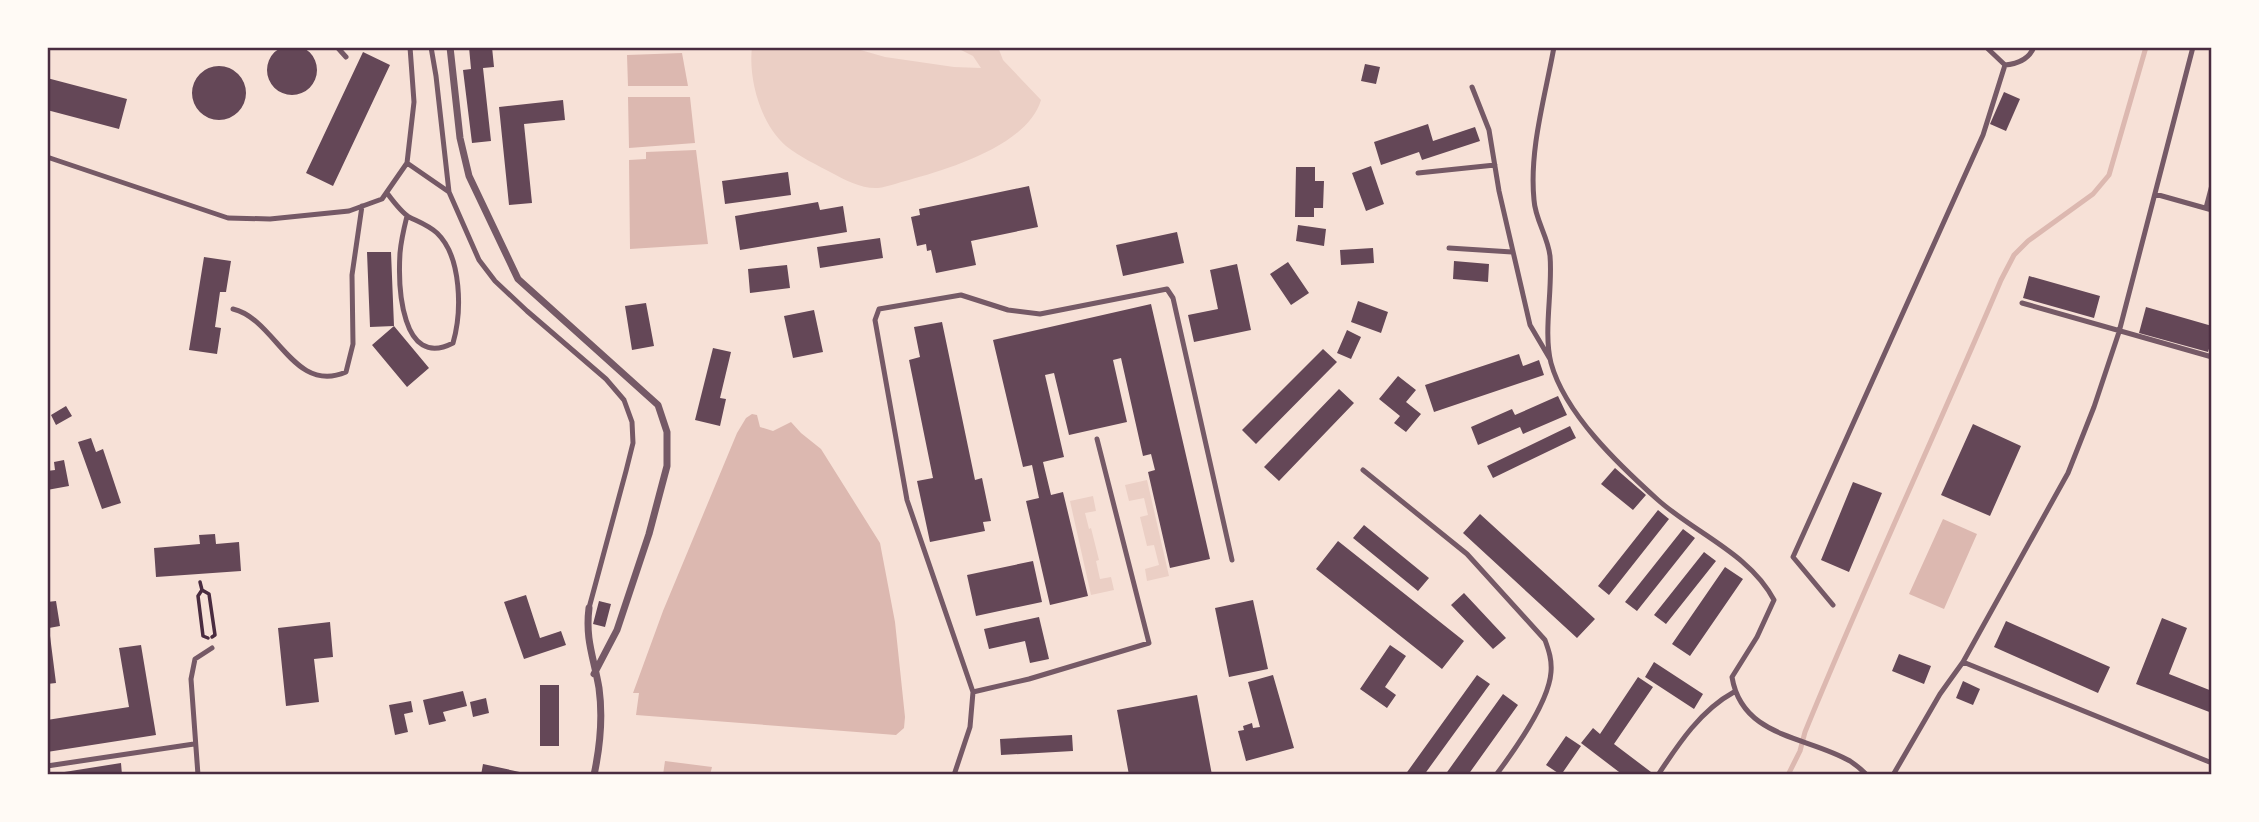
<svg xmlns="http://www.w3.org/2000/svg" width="2259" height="822" font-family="'Varela Round',sans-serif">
	<rect width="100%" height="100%" fill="#f7e1d7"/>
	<path fill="#ebcfc5" d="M752,47H850L885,57L954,67L981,68L973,56L955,47H998L1003,60L1041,100C1028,145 949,169 909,180C899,182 888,187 878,188C862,189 845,180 832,173C817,165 800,157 786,146C761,125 748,79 752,47Z
		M1147,480L1169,576L1147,581L1145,569L1159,565L1154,545L1147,546L1140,517L1148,515L1144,498L1129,501L1125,485Z
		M1093,496L1096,511L1085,513L1089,529L1091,528L1099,560L1096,561L1100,579L1111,577L1114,590L1091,595L1070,501Z"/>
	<path fill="#dcb8b0" d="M682,53L688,86H628L627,55Z
		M628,97H690L695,143L629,148Z
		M696,150L708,244L630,249L629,160L646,159V152Z
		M752,414L757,415L760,427L773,431L791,422L801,433L821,449L880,543L895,622L905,717L904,728L896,735L636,715L639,693H633L663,611L737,433L746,418Z
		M1943,519L1977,534L1944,609L1909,594Z
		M665,761L712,767L710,775H663Z"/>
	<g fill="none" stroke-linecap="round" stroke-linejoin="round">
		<path stroke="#dcb8b0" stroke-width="5" d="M1788,775L1800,751L1805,732C1867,580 1937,431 2001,280L2014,255L2028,241L2093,194L2109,175L2146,47"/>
	</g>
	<path fill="#644757" d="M267 70a25 25 0 1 1 50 0a25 25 0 1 1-50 0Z
		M469,47H492L494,67L483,68L491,141L472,143L463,70L471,69Z
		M363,52L390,65L333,186L306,173Z
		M1365,64L1380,67L1376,84L1361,81Z
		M192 93a27 27 0 1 1 54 0a27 27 0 1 1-54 0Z
		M47,78L127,99L119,129L47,110Z
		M2004,92L2020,99L2006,131L1990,124Z
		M563,100L565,120L524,124L532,203L509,205L499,107Z
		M1428,124L1433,141L1475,127L1480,141L1422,160L1419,152L1381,165L1374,142Z
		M1371,166L1384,204L1366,211L1352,173Z
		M1296,167H1315V181H1324L1323,208H1314V217H1295Z
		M788,172L791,195L725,204L722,181Z
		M1029,186L1038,227L971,241L976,265L936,273L931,250L927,251L926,244L917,246L911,217L920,215L919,209Z
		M818,202L820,210L843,206L847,232L740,250L735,216Z
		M1298,225L1326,229L1324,246L1296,241Z
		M1177,232L1184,263L1123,276L1116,245Z
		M880,238L883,258L820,268L817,247Z
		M1373,248L1374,263L1341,265L1340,250Z
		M367,252H391L394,326L370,327Z
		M204,257L231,261L226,292H220L215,327L221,328L217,354L189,350Z
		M1454,261L1489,264L1488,282L1453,279Z
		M1288,262L1309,293L1291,305L1270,274Z
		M1237,264L1251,330L1194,342L1188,315L1218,309L1210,270Z
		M787,265L790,288L750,293L748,269Z
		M2029,276L2100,296L2094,318L2023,298Z
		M1358,301L1388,312L1381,333L1351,322Z
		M646,303L654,346L632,350L625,306Z
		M1151,304L1210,559L1170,568L1148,472L1155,470L1151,454L1143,456L1121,358L1113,360L1127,422L1069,435L1054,373L1045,375L1064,457L1043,462L1051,495L1063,492L1088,596L1050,605L1026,501L1039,498L1032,465L1023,467L993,340Z
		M2146,307L2212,326V339L2208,352L2139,333Z
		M814,310L823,352L793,358L784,316Z
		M942,322L975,480L982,478L991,521L983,522L985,531L930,542L917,481L933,478L909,360L920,357L914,327Z
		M394,326L429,368L407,387L372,345Z
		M1347,330L1361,337L1351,359L1337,353Z
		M713,348L731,352L720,398L726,399L720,426L695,420Z
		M1323,349L1337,362L1256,444L1242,430Z
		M1519,354L1523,366L1539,360L1544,375L1434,412L1425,385Z
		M1398,376L1416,390L1406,402L1421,414L1406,432L1394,423L1400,416L1379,399Z
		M1339,389L1354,403L1279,481L1264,467Z
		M1558,396L1567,415L1523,434L1520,427L1478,445L1471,427L1512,409L1515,415Z
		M66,406L72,416L56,425L51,415Z
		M1973,424L2021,446L1990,516L1941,495Z
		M1570,426L1576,438L1493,478L1487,466Z
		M91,438L96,452L103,449L121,503L102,509L78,442Z
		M64,460L69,486L47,490V471L55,470L54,462Z
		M1615,468L1646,495L1633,510L1601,484Z
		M1853,482L1882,493L1849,572L1821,560Z
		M1658,510L1669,519L1609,595L1598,586Z
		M1480,514L1595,619L1577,638L1463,533Z
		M1364,525L1429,578L1418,591L1353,538Z
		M1683,529L1695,538L1637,611L1625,602Z
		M215,534L216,544L239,542L241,571L156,577L154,548L200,544L199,535Z
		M1338,541L1464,641L1442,669L1316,569Z
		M1704,552L1716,561L1666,624L1654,615Z
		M1033,561L1042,602L976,616L967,575Z
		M1725,567L1743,579L1690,656L1672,644Z
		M1464,593L1506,638L1493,649L1451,605Z
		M526,595L540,638L561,631L566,645L524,659L504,602Z
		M1253,600L1268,669L1229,677L1215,608Z
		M56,601L60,626L49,628L56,683L47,684V602Z
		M599,601L611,604L605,627L593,624Z
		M1039,617L1049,659L1030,663L1025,641L989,649L984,629Z
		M2162,618L2187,628L2169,674L2212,691V713L2136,684Z
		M2006,621L2110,667L2098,693L1994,647Z
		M330,622L333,657L314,659L319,702L286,706L278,628Z
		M141,645L156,735L47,752V720L129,707L119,648Z
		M1390,645L1406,656L1385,687L1396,695L1387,708L1360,689Z
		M1899,654L1931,666L1924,684L1892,671Z
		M1654,662L1703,694L1694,709L1645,677Z
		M1273,675L1294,748L1246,761L1238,731L1244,730L1243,726L1252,723L1253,728L1260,727L1248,682Z
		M1477,675L1490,684L1424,775H1405Z
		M1638,677L1653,687L1614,744L1651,772L1648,775H1623L1581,743L1593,728L1600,734Z
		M1963,681L1980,689L1973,705L1956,698Z
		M540,685H559V746H540Z
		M463,691L467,706L443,712L446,721L429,725L423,700Z
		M1503,694L1518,705L1468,775H1445Z
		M1197,695L1212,775H1129L1117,710Z
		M486,698L489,713L473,717L470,702Z
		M411,701L413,712L404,714L408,732L395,735L389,705Z
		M1072,735L1073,751L1001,755L1000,739Z
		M1566,736L1581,746L1561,775L1546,765Z
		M121,763L122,775H58V773Z
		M483,764L529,774V775H481Z"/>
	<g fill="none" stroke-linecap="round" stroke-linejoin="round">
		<path stroke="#4a2c40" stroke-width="3.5" d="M200,582L202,590L198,596L203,636L208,638
			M202,590L209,594L215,635L212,637"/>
		<path stroke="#755966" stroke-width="5" d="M337,47L346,57
			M431,47L436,76L449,192L479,260L495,281L527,311L606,379L624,400L632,422L633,443L626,471L589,608
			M1554,47C1545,97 1529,150 1534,200C1535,219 1548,237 1550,256C1553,289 1543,332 1551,363C1565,414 1619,465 1658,500C1695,533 1750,554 1774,600L1757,637L1732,677C1742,738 1807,736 1850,761C1856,765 1862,770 1867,775
			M1986,47L2005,65
			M1472,87L1489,130L1499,191L1530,325L1550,359
			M47,157L228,218L270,219L349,211L382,199L407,163L414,102L410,47
			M407,163L449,192
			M1418,173L1495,165
			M387,193C393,201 401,212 409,217C419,222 428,225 437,233C462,257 462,312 453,343C401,370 398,286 400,253C401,241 404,228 407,216
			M2155,194L2212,210
			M2206,208L2212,185
			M1449,248L1512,252
			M2022,303L2212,357
			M233,309C276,319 293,395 346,372L353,344L352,275L362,206
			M1363,470L1467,554L1545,640C1549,651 1552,660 1551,672C1549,702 1514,751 1496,775
			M1833,605L1793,557L1983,135L2005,65C2017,64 2029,59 2034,47
			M1963,662L2212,763
			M973,692L907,500L875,320L879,309L961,295L1008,310L1040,314L1167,289L1173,298L1232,560
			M47,766L194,744
			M198,775L191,679L195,659L212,648
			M954,775L970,727L973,692L1029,679L1149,643L1097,439
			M1658,775C1679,743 1701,710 1734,692
			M1893,775L1940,694L1963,662L2068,473L2094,407L2119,332L2193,47"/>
		<path stroke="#755966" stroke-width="7" d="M450,47L460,138L469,176L518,279L658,405L667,432V466L649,534L617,630L594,674
			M589,608C585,640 594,658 599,688C603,717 600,747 594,775"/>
	</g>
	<rect width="2259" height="822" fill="none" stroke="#fffaf5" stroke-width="98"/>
	<rect x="49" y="49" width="2161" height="724" fill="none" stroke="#4a2c40" stroke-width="2.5"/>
</svg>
